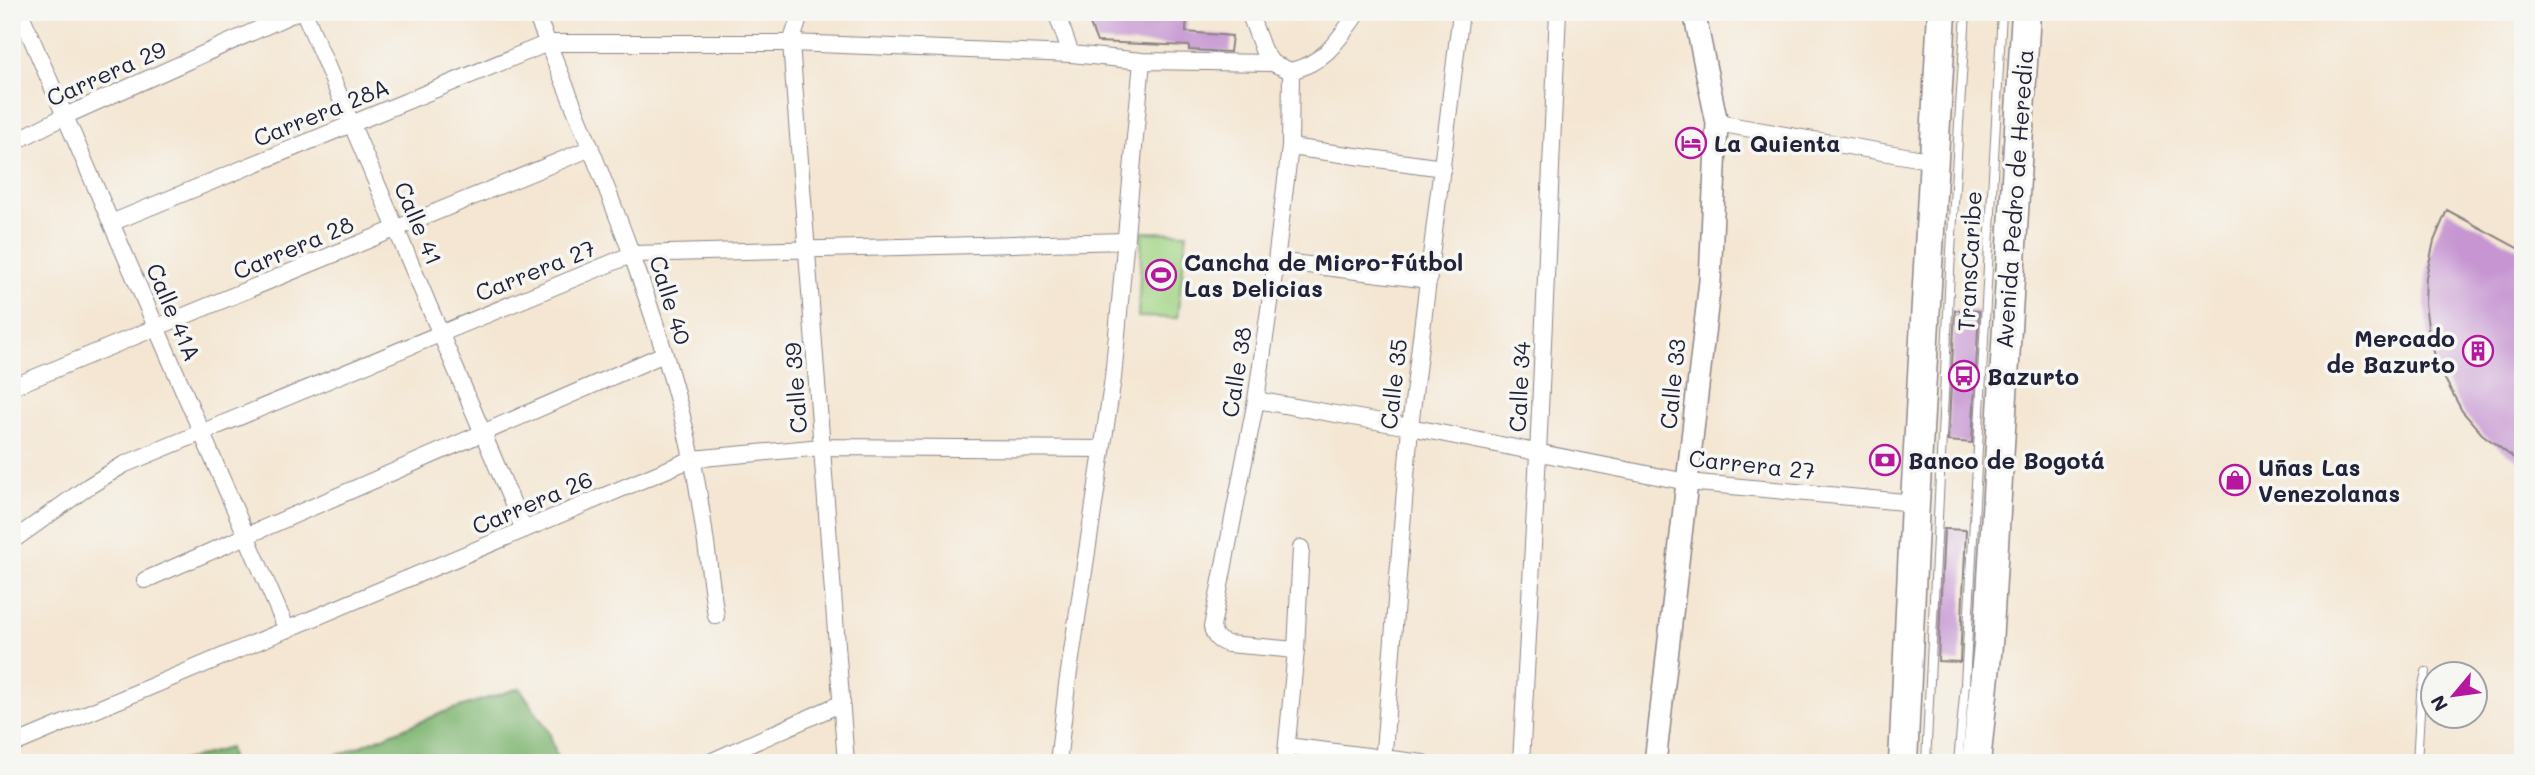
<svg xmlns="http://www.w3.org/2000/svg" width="2535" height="775" font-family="Mali,sans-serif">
	<rect width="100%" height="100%" fill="#f6f6f2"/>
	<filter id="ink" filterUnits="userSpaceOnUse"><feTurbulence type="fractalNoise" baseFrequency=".0143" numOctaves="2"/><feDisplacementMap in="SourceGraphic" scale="14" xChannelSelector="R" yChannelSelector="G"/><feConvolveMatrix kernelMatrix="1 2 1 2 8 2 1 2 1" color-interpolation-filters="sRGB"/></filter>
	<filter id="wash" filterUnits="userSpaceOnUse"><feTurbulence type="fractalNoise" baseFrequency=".00686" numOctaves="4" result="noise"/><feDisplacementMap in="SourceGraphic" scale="28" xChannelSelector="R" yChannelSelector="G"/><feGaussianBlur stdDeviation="1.57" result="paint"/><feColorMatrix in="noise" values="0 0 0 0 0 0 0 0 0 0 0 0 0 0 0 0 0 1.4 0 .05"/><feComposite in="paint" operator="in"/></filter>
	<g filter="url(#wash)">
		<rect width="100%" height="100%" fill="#f4e6d2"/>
		<path fill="#a1d484" stroke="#627b60" stroke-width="2" d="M1142,232L1187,233L1177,318L1138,317Z"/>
		<path fill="#80b672" stroke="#516c56" stroke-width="2" d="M520,688L549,732L559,763H303L344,753L444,712Z
			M229,748L232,763H173Z"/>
		<g id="blocks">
			<path fill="#c695d2" d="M1085,12H1187L1186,32L1232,36L1230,52L1189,50V46L1097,42Z
				M2447,210L2523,251V465L2482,434L2462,411L2438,366L2429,335L2425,303L2426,277L2434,241Z
				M1955,310L1979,311L1972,443L1948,441Z
				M1944,529L1966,530L1960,662L1938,661Z"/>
		</g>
	</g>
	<g filter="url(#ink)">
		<use href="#blocks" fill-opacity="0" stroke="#8b8486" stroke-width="2"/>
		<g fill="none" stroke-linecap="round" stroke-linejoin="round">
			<g stroke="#8b8486" stroke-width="10">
				<path id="lane" d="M1926,763L1951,251L1966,12
					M1958,763L1965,684L2002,12
					M2417,763L2421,694L2426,672"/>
			</g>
			<g stroke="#8b8486" stroke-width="18">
				<path id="street" d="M20,12L287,630
					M304,12L524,530
					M535,12C595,158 658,303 692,458C703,510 708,564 716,616
					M801,12L791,43L846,763
					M1056,12L1071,54
					M1249,12L1263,50L1272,63
					M1291,71L1290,147L1276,261L1256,400L1212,627C1214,637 1218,641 1228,644L1296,650
					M1291,71C1326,62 1338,40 1358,12
					M1717,123L1934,161
					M12,143L65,116L297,12
					M1290,147L1443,168
					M111,223L548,43H791L1071,54L1142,61L1272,63L1291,71
					M1276,261L1429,280
					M12,387L591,148
					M1256,400L1410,427L1687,482L1915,503
					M12,541L89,486L123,465L633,254L1126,241
					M145,580L664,354
					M12,745L692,459L822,447L1102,449
					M1287,746L1423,763
					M708,763L842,703
					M1058,763L1067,685L1113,378L1142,61
					M1285,763L1296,650L1301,548
					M1383,763L1410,427L1461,12
					M1521,763L1538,454L1558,12"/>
			</g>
			<g stroke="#8b8486" stroke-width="24">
				<path id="secondary" d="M1655,763L1710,281L1717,123L1694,12"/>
			</g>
			<g stroke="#8b8486" stroke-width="31">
				<path id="highway" d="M1903,763L1915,503L1942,12
					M1976,763L1988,645L2026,12"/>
			</g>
			<use href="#lane" stroke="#fff" stroke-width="8"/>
			<use href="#street" stroke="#fff" stroke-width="16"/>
			<use href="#secondary" stroke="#fff" stroke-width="21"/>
			<use href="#highway" stroke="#fff" stroke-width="28"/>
		</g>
	</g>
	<defs>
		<g id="hotel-ring" transform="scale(1.575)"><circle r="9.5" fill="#f6f6f2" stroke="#b5179e" stroke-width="1.5"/><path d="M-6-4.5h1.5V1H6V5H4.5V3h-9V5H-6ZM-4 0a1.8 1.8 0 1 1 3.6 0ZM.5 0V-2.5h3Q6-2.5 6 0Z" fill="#b5179e"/></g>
		<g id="stadium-ring" transform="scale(1.575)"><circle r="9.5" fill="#f6f6f2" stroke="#b5179e" stroke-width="1.5"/><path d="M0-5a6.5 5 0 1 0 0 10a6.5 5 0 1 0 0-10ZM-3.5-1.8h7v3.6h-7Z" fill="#b5179e"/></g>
		<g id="building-ring" transform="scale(1.575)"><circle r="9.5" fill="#f6f6f2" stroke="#b5179e" stroke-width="1.5"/><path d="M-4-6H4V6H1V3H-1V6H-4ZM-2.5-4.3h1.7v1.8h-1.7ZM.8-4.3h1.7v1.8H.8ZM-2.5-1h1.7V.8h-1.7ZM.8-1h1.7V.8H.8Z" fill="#b5179e"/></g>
		<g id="bus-ring" transform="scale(1.575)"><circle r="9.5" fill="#f6f6f2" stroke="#b5179e" stroke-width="1.5"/><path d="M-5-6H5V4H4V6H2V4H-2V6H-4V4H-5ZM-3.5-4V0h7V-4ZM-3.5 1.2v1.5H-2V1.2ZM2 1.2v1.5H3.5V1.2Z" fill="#b5179e"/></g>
		<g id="bank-ring" transform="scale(1.575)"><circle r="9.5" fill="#f6f6f2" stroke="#b5179e" stroke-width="1.5"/><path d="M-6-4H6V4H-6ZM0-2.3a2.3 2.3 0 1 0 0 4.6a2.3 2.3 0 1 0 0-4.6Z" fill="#b5179e"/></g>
		<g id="shop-ring" transform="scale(1.575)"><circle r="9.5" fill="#f6f6f2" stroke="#b5179e" stroke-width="1.5"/><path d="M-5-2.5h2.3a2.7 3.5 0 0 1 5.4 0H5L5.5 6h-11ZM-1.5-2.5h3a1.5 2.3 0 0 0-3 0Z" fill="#b5179e"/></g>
	</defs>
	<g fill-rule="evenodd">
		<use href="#hotel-ring" x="1691" y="143"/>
		<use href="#stadium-ring" x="1161" y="275"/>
		<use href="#building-ring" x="2478" y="351"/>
		<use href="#bus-ring" x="1964" y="376"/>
		<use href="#bank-ring" x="1885" y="460"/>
		<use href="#shop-ring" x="2235" y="480"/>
	</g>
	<g text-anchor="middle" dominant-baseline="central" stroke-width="7" stroke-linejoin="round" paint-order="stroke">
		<g font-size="23" fill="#22223b" stroke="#f6f6f2">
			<text transform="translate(106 73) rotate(-24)">Carrera 29</text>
			<text transform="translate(321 112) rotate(-22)">Carrera 28A</text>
			<text transform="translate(2014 199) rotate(-86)">Avenida Pedro de Heredia</text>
			<text transform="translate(419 223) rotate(67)">Calle 41</text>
			<text transform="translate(293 247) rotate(-23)">Carrera 28</text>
			<text transform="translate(1969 261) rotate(-87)">TransCaribe</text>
			<text transform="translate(535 270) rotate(-22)">Carrera 27</text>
			<text transform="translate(671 300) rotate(73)">Calle 40</text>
			<text transform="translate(174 312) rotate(67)">Calle 41A</text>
			<text transform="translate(1236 372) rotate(-81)">Calle 38</text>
			<text transform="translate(1393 384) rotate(-83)">Calle 35</text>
			<text transform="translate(1672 384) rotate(-84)">Calle 33</text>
			<text transform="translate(1519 387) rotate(-87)">Calle 34</text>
			<text transform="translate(795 388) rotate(-94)">Calle 39</text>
			<text transform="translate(1752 464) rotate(6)">Carrera 27</text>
			<text transform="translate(532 502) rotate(-23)">Carrera 26</text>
		</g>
		<g font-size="23" font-weight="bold" fill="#22223b" stroke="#f6f6f2" text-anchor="start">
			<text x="1714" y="143">La Quienta</text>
			<text x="1184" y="262">Cancha de Micro-Fútbol<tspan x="1184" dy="26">Las Delicias</tspan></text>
			<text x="2455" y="338" text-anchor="end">Mercado<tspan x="2455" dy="26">de Bazurto</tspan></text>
			<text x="1987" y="376">Bazurto</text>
			<text x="1908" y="460">Banco de Bogotá</text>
			<text x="2258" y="467">Uñas Las<tspan x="2258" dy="26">Venezolanas</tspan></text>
		</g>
	</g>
	<rect width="2535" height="775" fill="none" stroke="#f6f6f2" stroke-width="42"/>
	<g transform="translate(2454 695) rotate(241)"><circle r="33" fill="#f6f6f2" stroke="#a1a1a9" stroke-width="2"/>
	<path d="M0-5L12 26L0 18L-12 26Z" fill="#b5179e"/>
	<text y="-10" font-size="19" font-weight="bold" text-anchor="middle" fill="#22223b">N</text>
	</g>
</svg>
